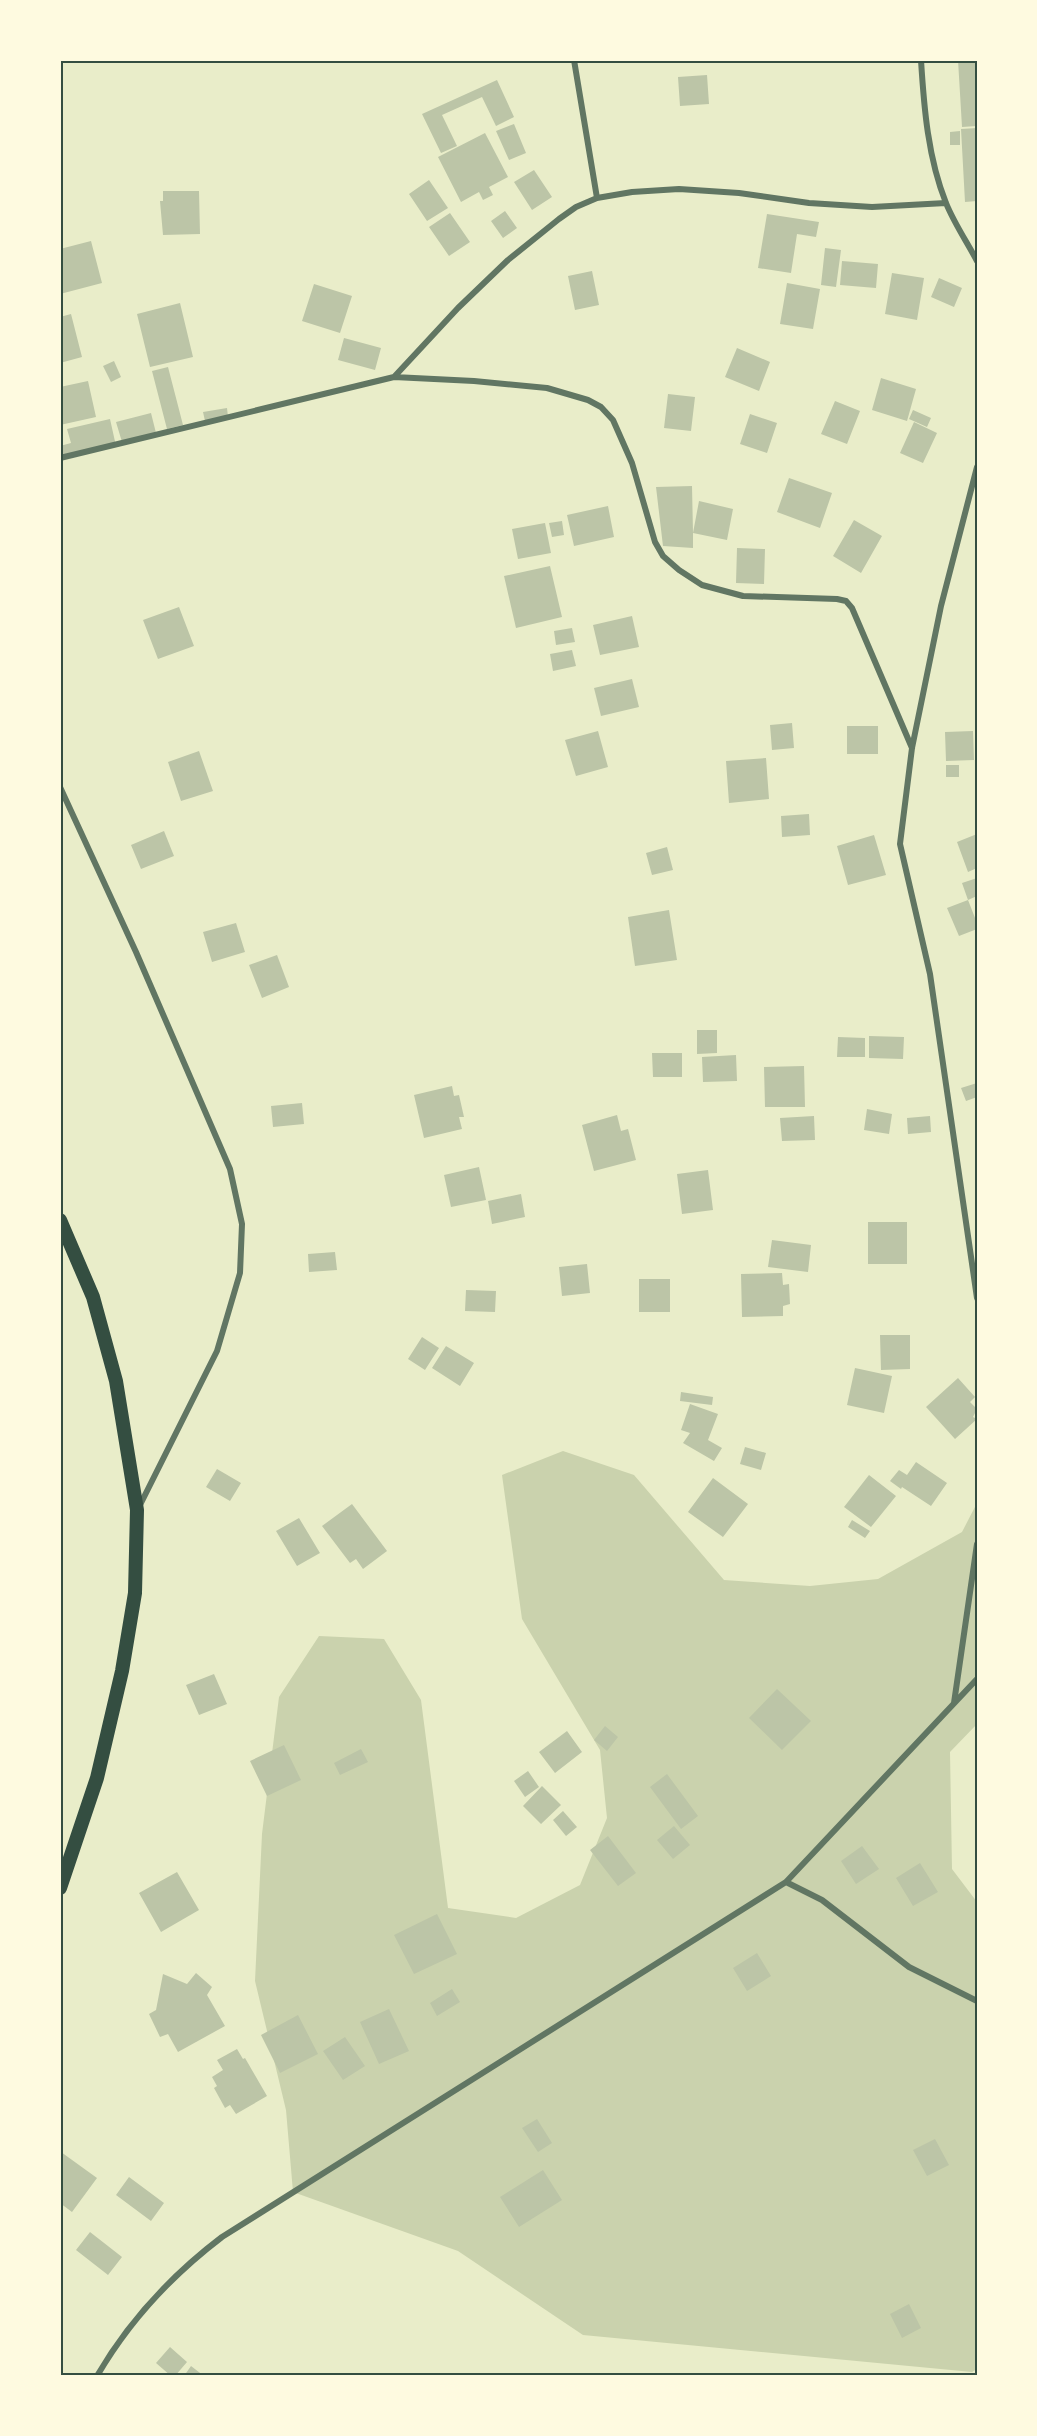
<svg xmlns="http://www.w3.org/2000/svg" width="1037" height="2436" font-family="'Public Sans',sans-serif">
	<rect width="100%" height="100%" fill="#e9edc9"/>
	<path fill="#cad2ad" d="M563,1451L634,1475L724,1580L810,1586L878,1579L962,1532L977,1503V1724L950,1752L952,1869L977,1902V2369L972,2372L583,2335L458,2251L293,2192L286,2110L255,1981L262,1834L279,1697L319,1636L384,1639L421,1700L448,1908L516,1918L580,1885L607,1818L600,1750L522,1619L502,1475Z"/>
	<path fill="#bcc5a7" d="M958,60H977V126L962,127Z
		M707,75L709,104L680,106L678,77Z
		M497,80L514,117L496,126L482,97L442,115L457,146L441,153L422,114Z
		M514,124L526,153L509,160L496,131Z
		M977,128V201L965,202L961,129Z
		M960,131V145H950V132Z
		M485,133L508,177L489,187L493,195L483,200L479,192L461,202L438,157Z
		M534,170L552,197L532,210L514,182Z
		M429,180L448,208L427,221L409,194Z
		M163,191H199L200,234L163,235L160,201H163Z
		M505,211L517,228L503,238L491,221Z
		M450,213L470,242L449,256L429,227Z
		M767,214L819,222L816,237L797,234L791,273L758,268Z
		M91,241L102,283L60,294V249Z
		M825,248L841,250L836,287L821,285Z
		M842,261L878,264L876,288L840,285Z
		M592,271L599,305L575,310L568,276Z
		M892,273L924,278L917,320L885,314Z
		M939,278L962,288L954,307L931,297Z
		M787,283L820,289L813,329L780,324Z
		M314,284L352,296L340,333L302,321Z
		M180,303L193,357L150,367L137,314Z
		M71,314L82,357L60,363V317Z
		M344,338L381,348L375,370L338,360Z
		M737,348L770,362L759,391L725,377Z
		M114,361L121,377L111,382L103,366Z
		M168,367L183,425L167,429L152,371Z
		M881,378L916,389L907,421L872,410Z
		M88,381L96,417L60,425V387Z
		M668,394L695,397L691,431L664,428Z
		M835,401L860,411L847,444L821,434Z
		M227,408L228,417L205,421L203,412Z
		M913,410L931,418L927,427L909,419Z
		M151,413L156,433L122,442L116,422Z
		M750,414L777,423L767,453L740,444Z
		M110,419L116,446L60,459V446L71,443L67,429Z
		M914,422L937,433L923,463L900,453Z
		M789,478L832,493L820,528L777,512Z
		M692,486L693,533L699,501L733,509L727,540L693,533V548L663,546L656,487Z
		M608,506L614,537L574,546L567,515Z
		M854,520L882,536L861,573L833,556Z
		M562,521L564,535L552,537L549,523Z
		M545,523L551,553L518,559L512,529Z
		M737,548L765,549L764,584L736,583Z
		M550,566L562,617L516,628L504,576Z
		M179,607L194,646L158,659L143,620Z
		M632,616L639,647L600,655L593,625Z
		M572,628L575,642L556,645L554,631Z
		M572,650L576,666L553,671L550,654Z
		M632,679L639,707L601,716L594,688Z
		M792,723L794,748L772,750L770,725Z
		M847,726H878V754H847Z
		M598,731L608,767L576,776L565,740Z
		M973,731L974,760L946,761L945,732Z
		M199,751L213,791L181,801L168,762Z
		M766,758L769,799L729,803L726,761Z
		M946,765H959V777H946Z
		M809,814L810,835L782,837L781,816Z
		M164,831L174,856L141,869L131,845Z
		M977,834V868L968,872L957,842Z
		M874,835L886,875L848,885L837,846Z
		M667,847L673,870L652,875L646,853Z
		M977,878V896L968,900L962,883Z
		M968,900L977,923V929L959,936L947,908Z
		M669,910L677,960L635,966L628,917Z
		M236,923L245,952L212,962L203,932Z
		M277,955L289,987L262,998L249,965Z
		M697,1030H717V1053L697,1054Z
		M869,1036L904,1037L903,1059L869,1058Z
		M838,1037L865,1038V1057H837Z
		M652,1053H682V1077H653Z
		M736,1055L737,1081L703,1082L702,1057Z
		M804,1066L805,1107H765L764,1067Z
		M977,1083V1097L966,1101L961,1088Z
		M452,1086L454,1096L459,1095L464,1117H459L462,1129L424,1138L414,1095Z
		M302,1103L304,1124L273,1127L271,1106Z
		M867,1109L892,1114L889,1134L864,1130Z
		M617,1115L621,1131L628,1129L636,1160L594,1171L582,1125Z
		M814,1116L815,1140L782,1141L780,1118Z
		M930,1116L931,1132L908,1134L907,1118Z
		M479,1167L486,1200L451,1207L444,1175Z
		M708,1170L713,1210L682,1214L677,1174Z
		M521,1194L525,1217L492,1224L488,1201Z
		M868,1222H907V1264H868Z
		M772,1240L811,1245L808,1272L768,1267Z
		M335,1252L337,1270L309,1272L308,1254Z
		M587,1264L590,1293L562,1296L559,1267Z
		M782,1273L783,1285L789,1284L790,1304L783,1306V1316L742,1317L741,1274Z
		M639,1279H670V1312H639Z
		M466,1290L496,1291L495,1312L465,1311Z
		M880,1335H910V1369L881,1370Z
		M422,1337L439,1348L425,1370L408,1359Z
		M446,1346L474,1363L460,1386L432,1368Z
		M855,1368L892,1376L884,1413L847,1405Z
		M958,1378L975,1397L970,1402L977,1409L973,1417L977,1419L955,1439L926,1407Z
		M681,1392L713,1397L712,1405L680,1401Z
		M690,1404L718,1414L708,1440L722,1448L714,1461L683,1443L690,1433L681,1430Z
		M745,1447L766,1453L761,1470L740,1464Z
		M916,1462L947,1483L931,1506L902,1487L901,1489L890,1481L899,1470L907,1475Z
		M217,1469L241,1483L230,1501L206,1487Z
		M869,1475L896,1496L871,1527L844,1507Z
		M713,1478L748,1504L723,1537L688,1512Z
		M352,1504L387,1551L363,1569L356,1559L350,1563L322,1526Z
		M299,1518L320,1553L297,1566L276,1531Z
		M852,1520L870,1531L865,1538L848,1527Z
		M214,1674L227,1704L199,1715L186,1685Z
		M777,1689L811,1721L782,1750L749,1718Z
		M605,1726L618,1737L607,1751L594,1740Z
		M567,1731L582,1752L555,1773L539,1752Z
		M284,1745L301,1780L267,1796L250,1761Z
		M361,1749L368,1762L340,1775L334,1763Z
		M528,1771L539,1787L525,1797L514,1781Z
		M667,1774L698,1816L681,1829L650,1787Z
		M542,1786L561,1805L541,1824L523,1806Z
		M563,1811L577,1827L566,1836L553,1820Z
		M674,1826L690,1845L673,1859L657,1840Z
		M608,1836L636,1873L618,1886L590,1850Z
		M862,1846L879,1869L856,1884L841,1861Z
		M920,1863L938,1892L913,1906L896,1878Z
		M177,1872L199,1910L161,1932L139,1893Z
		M437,1914L457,1954L414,1974L394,1935Z
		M757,1953L771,1976L747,1991L733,1968Z
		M196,1973L212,1987L207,1995L225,2026L178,2052L168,2034L160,2037L149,2014L156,2010L163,1974L187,1984Z
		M452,1989L460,2002L437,2016L430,2003Z
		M389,2009L409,2051L379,2064L360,2022Z
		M298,2015L318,2054L280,2073L261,2035Z
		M345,2037L365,2066L343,2080L323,2051Z
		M237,2049L243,2059L245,2058L267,2096L236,2114L230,2105L225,2108L214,2088L217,2086L212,2077L223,2070L217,2060Z
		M537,2119L552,2143L538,2152L522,2128Z
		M935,2139L949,2165L927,2176L913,2150Z
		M61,2152L97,2178L72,2212L60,2203Z
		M543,2170L562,2200L519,2227L500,2197Z
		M129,2177L164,2203L151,2221L116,2195Z
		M90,2232L122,2257L108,2275L76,2250Z
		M909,2304L921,2328L902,2338L890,2314Z
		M170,2347L187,2362L175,2376H171L156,2363Z
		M191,2366L204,2376H184Z"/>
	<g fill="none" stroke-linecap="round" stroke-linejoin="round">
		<path stroke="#617663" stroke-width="6" d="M574,60L597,198
			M921,60C924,108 928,158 946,203C954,223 967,242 977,261
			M394,377L458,308L508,260L559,219L576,207L597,198L632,192L679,189L739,193L809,203L872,207L946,203
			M60,458L394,377L474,381L547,388L588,400L601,407L613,420L632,463L655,542L663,556L679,570L702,585L743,596L837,599L846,601L852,608L912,748
			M977,467L941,606L912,748L900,844L930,974L977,1298
			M60,787L136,952L230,1169L242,1224L240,1273L217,1351L139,1507
			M954,1703L977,1544
			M786,1882L822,1900L909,1967L977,2001
			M97,2376C129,2321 172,2275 222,2237L786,1882L977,1679"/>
		<path stroke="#344e41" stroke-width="14" d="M60,1220L93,1297L116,1381L137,1510L135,1593L122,1671L97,1778L60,1888"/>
	</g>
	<rect width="1037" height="2436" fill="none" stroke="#fefae0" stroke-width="123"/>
	<rect x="62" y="62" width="914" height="2312" fill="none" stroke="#344e41" stroke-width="2"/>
</svg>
